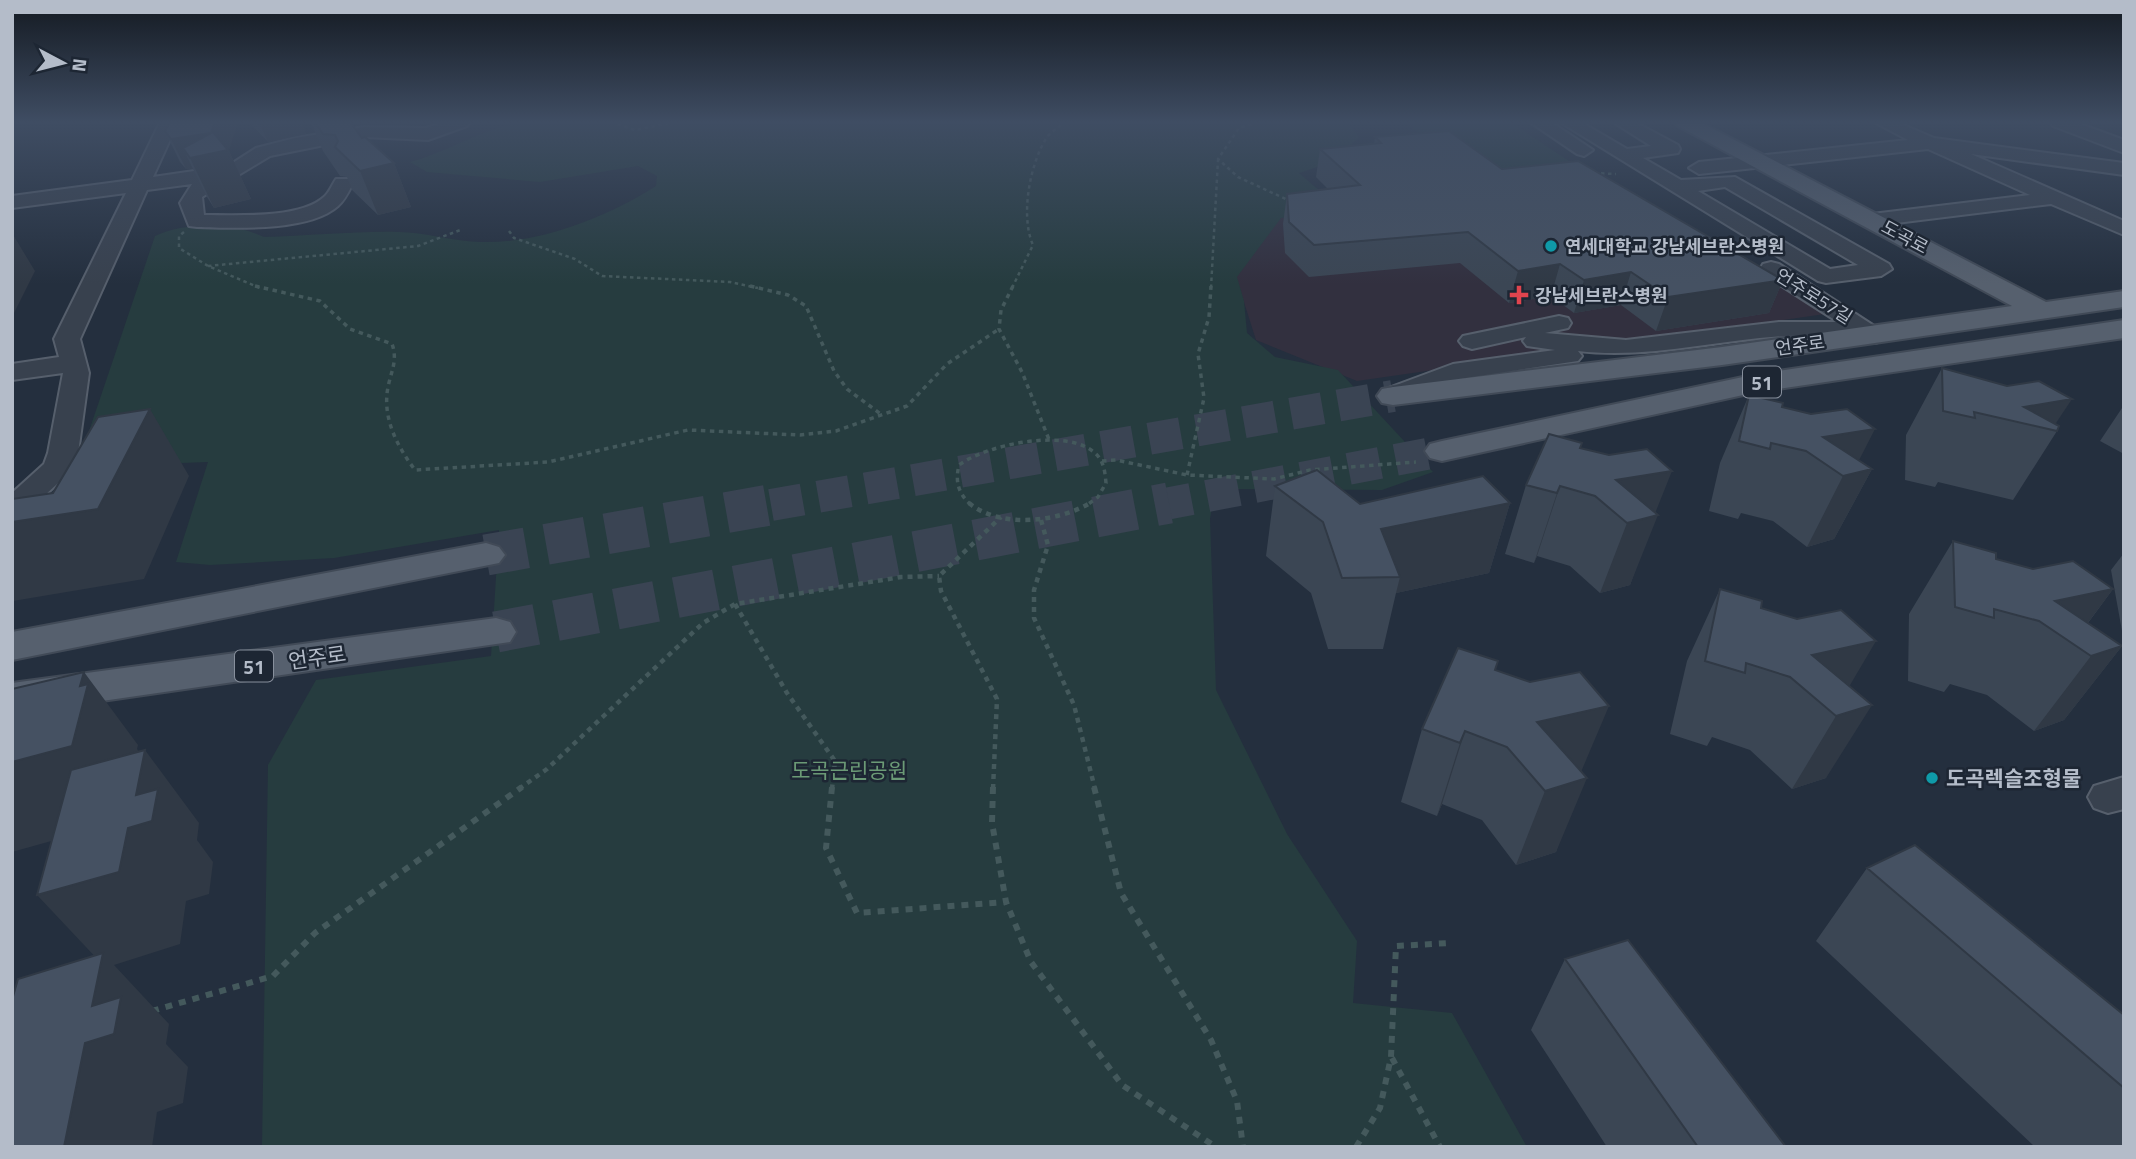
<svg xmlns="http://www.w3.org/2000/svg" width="2136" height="1159" font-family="'Titillium Web','Noto Sans KR',sans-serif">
	<rect width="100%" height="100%" fill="#242f3e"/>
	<path fill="#32303f" d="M1613,182L1825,314L1357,381L1256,340L1236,277L1281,217Z"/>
	<path fill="#263c3f" d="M518,122H1347L1359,137L1335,161L1299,173L1321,192L1588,166L1613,182L1281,218L1237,277L1244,301L1247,333L1275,357L1338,370L1433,472L1382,490L1215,489L1210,519L1216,690L1287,834L1357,941L1353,1003L1452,1013L1527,1147H262L268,765L316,680L491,656L499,530L334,558L210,565L176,562L208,462L128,465L86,440L155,236C186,222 232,222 264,237C309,236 354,231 399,232C425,232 452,241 479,242C540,244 605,218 656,186L657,176L638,166L540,182L427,172L410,162C447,152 480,130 518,122Z
		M1405,122H1510L1572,163L1470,174Z"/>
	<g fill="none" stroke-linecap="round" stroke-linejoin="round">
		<path stroke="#3a4453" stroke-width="32" stroke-dasharray="32 16" stroke-linecap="butt" d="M771,505L1393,396
			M1160,505L1442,451"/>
		<path stroke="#3a4453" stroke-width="41" stroke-dasharray="41 20" stroke-linecap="butt" d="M486,555L781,503
			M496,632L1169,503"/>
		<g stroke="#565f6c" stroke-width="4">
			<path id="minor" d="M160,122H178L153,177L228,166L256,148L295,138L364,127L426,128L445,122H470L467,126L428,140L364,137L270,156L202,197L204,215C235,215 300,219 324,197C329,193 332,185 336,179H350L353,183C349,191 345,200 338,206C309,232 234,228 197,227L189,226L180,203L192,184L147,190L80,339L89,373L78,453L68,474L33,506L23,525L12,527V493L44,464L48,453L63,373L12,380V364L59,357L54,339L126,193L12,208V196L132,180Z
				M1530,122H1551L1593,150L1584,156L1577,154Z
				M1560,122H1581L1627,149L1651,146L1613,122H1635L1678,145L1680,149L1678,153L1643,158L1681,180L1735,177L1889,264L1892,269L1881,276L1826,283L1818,281ZM1725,187L1858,265L1830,269L1698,191Z
				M1874,122H1897L1934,138L2124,163V175L1971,154L2124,221V235L2051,204L1872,226L1864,225L1861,220L1864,215L1872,214L2030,195L1928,149L1699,174L1689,168L1699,162L1908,140Z
				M2050,122H2075L2124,140V153L2053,126Z
				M1771,262L1779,264L1888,335L1884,340L1875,343C1777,318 1677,363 1578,351L1582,356L1578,361L1458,379L1393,404L1383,402L1379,396L1383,390L1453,364L1555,350L1527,346L1523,341L1526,337L1472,349L1463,346L1459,341L1463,336L1559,316L1568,318L1571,323L1568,328L1545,333L1626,340L1779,322H1838L1763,274L1760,269L1763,264Z
				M2124,777V809L2108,813L2094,808L2088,797L2094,786Z"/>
		</g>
		<g stroke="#414a57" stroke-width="4">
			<path id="major" d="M1675,122H1700L2046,302L2124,291V307L1722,365L1393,405L1382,403L1377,396L1382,389L1393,387L1722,347L2012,306L1678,126Z
				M2124,320V338L1757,392L1442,461L1430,458L1425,451L1430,444L1442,441L1757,374Z
				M486,543L499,547L505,555L499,563L12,660V632Z
				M496,618L510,622L516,632L510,642L12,714V683Z"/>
		</g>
		<path stroke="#44595c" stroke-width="2.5" stroke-dasharray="3.5 3.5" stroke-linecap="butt" d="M611,122L635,130L675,122
			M1258,122L1239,128L1218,159L1238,177L1290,201
			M1594,173L1616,174
			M509,231L514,238L575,259L602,276L730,282L758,288
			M184,232L179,236V248L208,266L260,288
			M208,266L418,246L463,229
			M1012,288L1033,245C1020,216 1030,163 1047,137C1052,131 1059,128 1063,122
			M1211,288L1218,160"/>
		<path stroke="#44595c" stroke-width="3.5" stroke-dasharray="4.5 4.5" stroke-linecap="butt" d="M255,286L320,301L350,329L392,344C398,360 391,372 388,387C382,418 397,446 415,470L548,462L688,430L800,435L836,431L907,406L947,364L999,329
			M750,286L788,295L806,306L834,371L847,389L882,415
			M1013,286L1001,310L999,329L1022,372L1050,442
			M1102,461L1116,460L1187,475L1274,479L1310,470L1416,462
			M1187,475L1204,398L1198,354L1209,317L1211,286
			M971,505C958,493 955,482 959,465C986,445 1066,427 1095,453C1104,461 1105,472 1106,483L1098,497L1087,505"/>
		<path stroke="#44595c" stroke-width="4.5" stroke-dasharray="5 5" stroke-linecap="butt" d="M969,503C1000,529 1058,522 1090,503
			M1041,520L1048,545L1034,590V618L1074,705L1095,789
			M735,604L787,693L835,761L832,789
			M519,789L547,769L703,623L735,604L901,577L939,576
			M993,789L997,699L941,591L939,576L1001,517"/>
		<path stroke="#44595c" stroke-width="6" stroke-dasharray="7 7" stroke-linecap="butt" d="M832,787L826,848L857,913L1006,902
			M993,787L992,823L1006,902L1031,962L1122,1085L1216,1147
			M1094,787L1121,893L1211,1040L1237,1101L1243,1147
			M152,1011L273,976L315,933L522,787
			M1392,1058L1440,1147
			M1356,1147L1380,1108L1391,1057L1396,946L1450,943"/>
		<use href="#minor" fill="#38414e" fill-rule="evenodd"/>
		<use href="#major" fill="#56606e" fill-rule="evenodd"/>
	</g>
	<path fill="#3b4654" d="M249,122H301L306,134L268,142Z
		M311,122H350L362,138L394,163L411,207L378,215L352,190L347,177L340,176L323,151Z
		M165,131L229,151L251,199L214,208L207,197L193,169H186L180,162Z
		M1375,137L1502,169L1783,280L1769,313L1656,331L1621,305L1574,313L1551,296L1509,303L1460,263L1309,277L1285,253L1283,224L1287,194L1328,189L1316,177L1320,149L1374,144Z
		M1942,368L2056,425L2057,431L2013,500L1938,482L1935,487L1905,480L1906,435Z
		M1749,395L1782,407L1872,469L1834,539L1807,547L1773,521L1741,513L1738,519L1709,511L1720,463Z
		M2124,405V454L2100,441Z
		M1580,448L1656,513L1630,585L1600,593L1570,566L1537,556L1534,563L1505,554L1526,485Z
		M1275,486L1360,504L1510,503L1489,573L1396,593L1383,649H1328L1311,593L1266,556Z
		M1953,541L1996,559L2113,589L2088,623L2122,646L2064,720L2034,731L1987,695L1950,684L1944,692L1908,681L1909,614Z
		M2124,553V632L2122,631L2111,570Z
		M1720,589L1761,608L1849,686L1826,778L1792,789L1750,750L1712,737L1707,746L1670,734L1687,661Z
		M1496,670L1581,772L1556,852L1516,865L1482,820L1442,804L1437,816L1401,802L1422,729Z
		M1867,868L2124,1015V1147H2035L1816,941Z
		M1565,959L1786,1147H1607L1531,1030Z"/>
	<path fill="#303945" d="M215,122H238L229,151L251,199L214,208L190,158L183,148L193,169H186L171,139Z
		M259,122H301L306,134L268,142Z
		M394,163L411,207L378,215L360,171Z
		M12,233L35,271L12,317Z
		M1560,264L1551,296L1509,303L1518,271Z
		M1631,272L1621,305L1574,313L1584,280Z
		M1783,280L1769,313L1656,331L1668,297Z
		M2072,399L2052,429L2024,407Z
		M150,409L189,476L144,579L13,601L12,600V522L98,509Z
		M1875,429L1852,474L1872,469L1834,539L1807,547L1843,476L1823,437Z
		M1672,471L1654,516L1658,515L1630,585L1600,593L1627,523L1616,480Z
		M1560,486L1537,556L1534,563L1557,493Z
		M1510,503L1489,573L1396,593L1400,577L1381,529Z
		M2113,589L2072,644L2055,601Z
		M1876,641L1833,714L1812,655Z
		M2122,646L2064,720L2034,731L2091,656Z
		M84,672L138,745L137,749L143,757L130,819L12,852V762L80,686Z
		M1872,705L1826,778L1792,789L1836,716Z
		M1609,706L1578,779L1537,722Z
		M1465,731L1442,804L1437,816L1460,743Z
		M145,750L199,823L197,840L213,862L209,894L186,901L180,944L114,965L169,1024L166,1044L188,1067L183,1103L157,1112L152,1147H64L101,963L37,895L128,828L136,795Z
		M1587,778L1556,852L1516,865L1545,791Z"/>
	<path fill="#455162" stroke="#303945" stroke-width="2" d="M170,122H215L211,133L171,139L165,131Z
		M315,122H350L362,138L365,137L394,163L360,171L335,147L338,141L335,135L323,134Z
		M1449,131L1502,169L1578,161L1783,280L1668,297L1631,272L1584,280L1560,264L1518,271L1468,232L1314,245L1289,222L1287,194L1360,185L1320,149L1381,143L1375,137Z
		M213,132L228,150L190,158L183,148Z
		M1942,368L2007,386L2039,381L2072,399L2024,407L2059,426L2057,431L1974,412L1975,418L1943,411Z
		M1749,395L1783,403L1782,407L1811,414L1847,409L1875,429L1823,437L1872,469L1843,476L1806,451L1771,443L1770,449L1739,441Z
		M150,409L98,509L12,522V499L53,493L98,417Z
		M1549,434L1582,443L1580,448L1609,455L1647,449L1672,471L1616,480L1658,515L1627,523L1595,496L1560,486L1557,493L1526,485Z
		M1317,470L1360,504L1483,476L1510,503L1381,529L1400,577L1342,578L1323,522L1275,486Z
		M1953,541L1996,553V559L2033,569L2073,561L2113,589L2055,601L2122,646L2091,656L2039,621L1994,609V618L1955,607Z
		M1720,589L1762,601L1761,608L1797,619L1841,610L1876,641L1812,655L1872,705L1836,716L1790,677L1746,663L1745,673L1705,661Z
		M1458,648L1498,661L1495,670L1530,682L1580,672L1609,706L1537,722L1587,778L1545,791L1507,747L1465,731L1460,743L1422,729Z
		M84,672L80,686L88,684L72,746L12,762V689Z
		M145,750L136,795L158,789L152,821L128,828L119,872L37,895L71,770Z
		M1915,845L2124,1015V1088L1867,868Z
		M1628,940L1786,1147H1698L1565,959Z
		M103,953L92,1006L121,997L114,1034L85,1043L64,1147H12V1000L18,979Z"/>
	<linearGradient id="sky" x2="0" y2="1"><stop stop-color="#141a22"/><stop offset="0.43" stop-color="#3f4d63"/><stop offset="1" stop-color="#3f4d63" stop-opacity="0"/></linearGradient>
	<rect width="2136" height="284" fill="url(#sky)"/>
	<g fill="#0f9aa8" stroke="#1d2633" stroke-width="2.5">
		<circle cx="1551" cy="246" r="7"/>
		<circle cx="1932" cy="778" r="7"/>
	</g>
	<path fill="#e0444e" stroke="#1d2633" stroke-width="2.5" d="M1515.5 284.5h7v7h7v7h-7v7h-7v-7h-7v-7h7z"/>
	<g text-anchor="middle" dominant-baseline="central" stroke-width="5" stroke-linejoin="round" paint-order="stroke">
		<g font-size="18" fill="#b4bcc9" stroke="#1d2633">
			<text transform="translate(1905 237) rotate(28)">도곡로</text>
			<text transform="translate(1814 296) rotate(32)">언주로57길</text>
			<text transform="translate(1800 345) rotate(-8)">언주로</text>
		</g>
		<g font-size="18" font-weight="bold" fill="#b4bcc9" stroke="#1d2633" text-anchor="start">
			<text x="1565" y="246">연세대학교 강남세브란스병원</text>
			<text x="1535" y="295">강남세브란스병원</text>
		</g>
		<g fill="#1d2633" stroke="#878f9c" stroke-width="2">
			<rect x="1743" y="366.5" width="38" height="31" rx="5"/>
			<rect x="235" y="650.5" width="38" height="31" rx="5"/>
		</g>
		<g font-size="19" font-weight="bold" fill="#b4bcc9">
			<text x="1762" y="382">51</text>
			<text x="254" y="666">51</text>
		</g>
		<g font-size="21" fill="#b4bcc9" stroke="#1d2633">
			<text transform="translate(317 657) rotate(-8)">언주로</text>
		</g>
		<g font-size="21" fill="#6b9a76" stroke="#1d2633">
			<text x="849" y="770">도곡근린공원</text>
		</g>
		<g font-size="21" font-weight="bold" fill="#b4bcc9" stroke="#1d2633" text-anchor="start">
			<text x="1946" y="778">도곡렉슬조형물</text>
		</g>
	</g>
	<rect width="2136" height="1159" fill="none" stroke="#b4bcc9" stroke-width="28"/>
	<g transform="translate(63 63) rotate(97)" stroke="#1d2633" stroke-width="5" paint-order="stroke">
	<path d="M0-5L12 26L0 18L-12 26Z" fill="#b4bcc9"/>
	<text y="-10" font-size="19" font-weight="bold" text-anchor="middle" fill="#b4bcc9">N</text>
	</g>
</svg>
